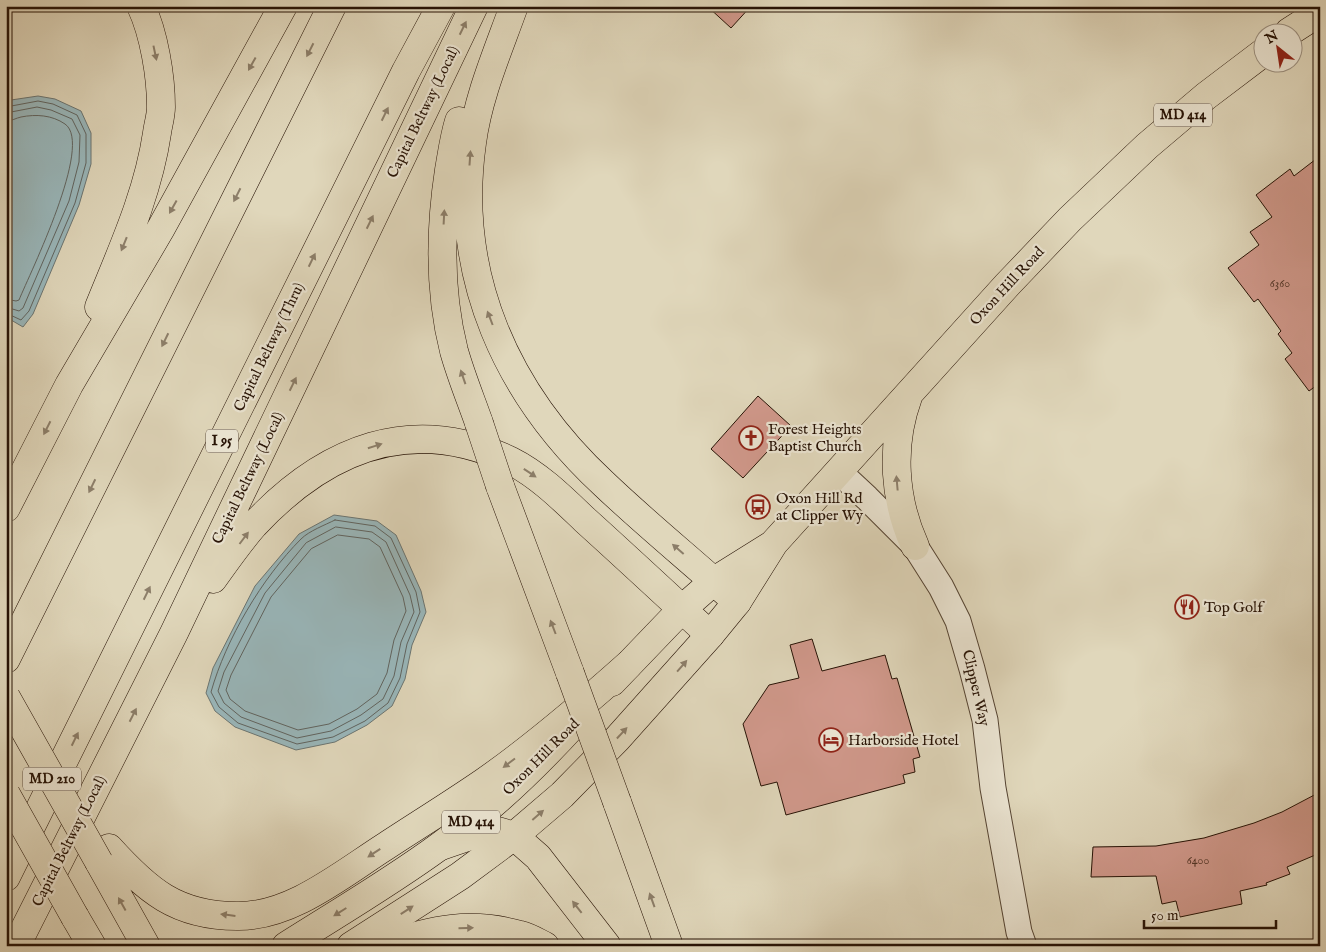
<svg xmlns="http://www.w3.org/2000/svg" width="1326" height="952" font-family="'IM FELL English',serif">
	<rect width="100%" height="100%" fill="#e0d7bb"/>
	<filter id="stains"><feTurbulence type="fractalNoise" baseFrequency=".004" numOctaves="4"/><feColorMatrix values="0 0 0 0 .2 0 0 0 0 .09 0 0 0 0 .02 0 0 0 .5 -.17"/></filter>
	<radialGradient id="worn" r=".72"><stop offset=".6" stop-color="#630" stop-opacity="0"/><stop offset="1" stop-color="#630" stop-opacity=".3"/></radialGradient>
	<path fill="#99b7bb" stroke="#6b7572" d="M38,96L55,99L81,111L91,133V164L79,205L33,314L23,327L6,317V103L11,100Z
		M334,515L377,521L396,535L421,591L426,612L412,645L405,679L392,706L367,725L335,742L296,750L235,727L215,711L206,693L213,668L255,586L299,534Z"/>
	<g fill="none" stroke-linecap="round" stroke-linejoin="round">
		<path stroke="#606460" stroke-width="1" d="M6,107L38,101L53,104L77,115L86,134V163L75,203L29,311L21,320L6,313
			M6,113L37,107L51,110L72,119L80,135L79,162L69,201L23,308L19,311L6,307
			M6,121C12,121 16,118 21,117C36,114 52,115 65,124C94,144 30,273 19,300L16,301L6,299
			M335,520L375,526L391,538L416,592L420,612L407,644L400,678L388,703L365,721L333,737L297,744L238,723L219,707L211,692C226,639 262,578 301,539C309,531 325,525 335,520Z
			M336,527L372,532L386,542L410,595L414,612L401,642L394,676L383,699L361,715L331,731L297,738L241,717L224,703L218,691L224,672L265,593L306,543Z
			M338,535L369,539L380,547L403,597L406,611L394,640L387,673L377,694L357,709L329,724L298,730L245,711L230,699L226,690L231,675L271,597L311,549Z"/>
	</g>
	<path fill="#d1998c" stroke="#261205" d="M707,6H751L731,28Z
		M1320,156V383L1309,391L1285,359L1292,353L1278,334L1281,331L1258,299L1254,302L1228,268L1259,245L1250,232L1272,217L1256,195L1290,169L1294,176Z
		M758,396L791,426L743,478L711,449Z
		M812,639L822,671L885,655L892,679L897,678L920,757L913,759L915,772L903,775L905,783L786,815L777,782L761,786L743,724L769,685L799,678L790,645Z
		M1320,792V853L1287,867L1290,874L1266,883L1267,885L1240,891L1242,904L1180,917L1176,901L1162,904L1156,876L1091,877L1093,847L1156,846L1204,838L1254,823L1282,812Z"/>
	<g fill="none" stroke-linecap="round" stroke-linejoin="round">
		<g stroke="#544332" stroke-width="27">
			<path id="minor" d="M839,472L867,498L915,546L941,587L958,621L972,669L985,720L993,788L1019,932L1024,946"/>
		</g>
		<g stroke="#261205" stroke-width="29">
			<path id="major" d="M1289,32L1320,12
				M908,397C890,446 894,500 915,546
				M612,682L682,609L714,581L770,546
				M286,946C338,913 391,882 440,846C489,811 534,768 575,723
				M351,946L460,876L514,836L562,795L617,739L710,635L737,602L774,543L1007,285L1070,219L1147,146L1206,96L1264,52"/>
		</g>
		<g stroke="#261205" stroke-width="29">
			<path id="highway" d="M514,6C498,51 478,96 472,143C453,276 507,394 604,484C647,525 693,562 737,602
				M459,121C454,137 452,153 449,170C440,229 439,292 454,351C461,376 471,400 479,423
				M99,307C122,250 148,194 157,133C158,125 161,116 161,107C161,76 154,34 141,6
				M500,486L570,673
				M6,508L69,385L160,230L283,6
				M213,579C226,561 239,542 254,525C325,449 412,413 511,461C539,475 563,499 585,520C627,558 669,597 710,635
				M6,659L332,6
				M617,802L669,946
				M441,846L476,834L498,831L514,836L538,857L607,946
				M109,848C147,890 176,916 237,916C291,917 342,874 386,846C418,825 452,804 484,782C534,747 582,706 628,665
				M99,862L146,946
				M6,877L406,71L441,6
				M75,917L92,946
				M16,946L174,633L474,6
				M384,946C432,929 471,921 520,935C529,937 537,942 545,946"/>
		</g>
		<use href="#minor" stroke="#ebe5d3" stroke-width="25"/>
		<use href="#major" stroke="#e0d7bb" stroke-width="28"/>
		<use href="#highway" stroke="#e0d7bb" stroke-width="28"/>
		<g stroke="#261205" stroke-width="29" stroke-linecap="butt">
			<path id="highway-bridge" d="M479,423L500,486
				M570,673L617,802
				M6,697L99,862
				M6,794L75,917"/>
		</g>
		<use href="#highway-bridge" stroke="#e0d7bb" stroke-width="28"/>
	</g>
	<defs><path id="oneway-solid" d="M-6-.8H1V-3.2L6.5 0L1 3.2V.8H-6Z" transform="scale(1.25)"/></defs>
	<g fill="#8c7e69">
		<use href="#oneway-solid" transform="translate(463 28) rotate(-64)"/>
		<use href="#oneway-solid" transform="translate(310 50) rotate(117)"/>
		<use href="#oneway-solid" transform="translate(155 53) rotate(78)"/>
		<use href="#oneway-solid" transform="translate(252 64) rotate(119)"/>
		<use href="#oneway-solid" transform="translate(385 114) rotate(-64)"/>
		<use href="#oneway-solid" transform="translate(470 158) rotate(-86)"/>
		<use href="#oneway-solid" transform="translate(237 195) rotate(117)"/>
		<use href="#oneway-solid" transform="translate(173 207) rotate(119)"/>
		<use href="#oneway-solid" transform="translate(444 217) rotate(-87)"/>
		<use href="#oneway-solid" transform="translate(370 222) rotate(-64)"/>
		<use href="#oneway-solid" transform="translate(124 244) rotate(112)"/>
		<use href="#oneway-solid" transform="translate(312 260) rotate(-64)"/>
		<use href="#oneway-solid" transform="translate(490 318) rotate(-111)"/>
		<use href="#oneway-solid" transform="translate(165 340) rotate(116)"/>
		<use href="#oneway-solid" transform="translate(463 377) rotate(-109)"/>
		<use href="#oneway-solid" transform="translate(293 384) rotate(-64)"/>
		<use href="#oneway-solid" transform="translate(47 428) rotate(117)"/>
		<use href="#oneway-solid" transform="translate(375 446) rotate(-18)"/>
		<use href="#oneway-solid" transform="translate(530 473) rotate(34)"/>
		<use href="#oneway-solid" transform="translate(897 483) rotate(-95)"/>
		<use href="#oneway-solid" transform="translate(92 486) rotate(116)"/>
		<use href="#oneway-solid" transform="translate(244 538) rotate(-53)"/>
		<use href="#oneway-solid" transform="translate(678 549) rotate(-139)"/>
		<use href="#oneway-solid" transform="translate(147 593) rotate(-64)"/>
		<use href="#oneway-solid" transform="translate(553 627) rotate(-111)"/>
		<use href="#oneway-solid" transform="translate(682 666) rotate(-49)"/>
		<use href="#oneway-solid" transform="translate(133 715) rotate(-63)"/>
		<use href="#oneway-solid" transform="translate(622 733) rotate(-47)"/>
		<use href="#oneway-solid" transform="translate(75 739) rotate(-64)"/>
		<use href="#oneway-solid" transform="translate(509 763) rotate(143)"/>
		<use href="#oneway-solid" transform="translate(538 815) rotate(-41)"/>
		<use href="#oneway-solid" transform="translate(374 853) rotate(147)"/>
		<use href="#oneway-solid" transform="translate(652 900) rotate(-110)"/>
		<use href="#oneway-solid" transform="translate(122 904) rotate(-119)"/>
		<use href="#oneway-solid" transform="translate(577 907) rotate(-128)"/>
		<use href="#oneway-solid" transform="translate(407 910) rotate(-33)"/>
		<use href="#oneway-solid" transform="translate(340 912) rotate(148)"/>
		<use href="#oneway-solid" transform="translate(228 915) rotate(-173)"/>
		<use href="#oneway-solid" transform="translate(466 928) rotate(-1)"/>
	</g>
	<defs>
		<g id="church-ring" transform="scale(1.25)"><circle r="9.5" fill="#ebe5d3" stroke="#8f2418" stroke-width="1.5"/><path d="M-1.2-6h2.4v3.5h3.3v2.4h-3.3V6h-2.4V-.1h-3.3v-2.4h3.3Z" fill="#8f2418"/></g>
		<g id="bus-ring" transform="scale(1.25)"><circle r="9.5" fill="#ebe5d3" stroke="#8f2418" stroke-width="1.5"/><path d="M-5-6H5V4H4V6H2V4H-2V6H-4V4H-5ZM-3.5-4V0h7V-4ZM-3.5 1.2v1.5H-2V1.2ZM2 1.2v1.5H3.5V1.2Z" fill="#8f2418"/></g>
		<g id="restaurant-ring" transform="scale(1.25)"><circle r="9.5" fill="#ebe5d3" stroke="#8f2418" stroke-width="1.5"/><path d="M-5-6h1v4h1v-4h1v4h1v-4h1v5L-1.5 .5V6h-2V.5L-5-1ZM5-6V6H3V1.5H1.5Q1.5-4 5-6Z" fill="#8f2418"/></g>
		<g id="hotel-ring" transform="scale(1.25)"><circle r="9.5" fill="#ebe5d3" stroke="#8f2418" stroke-width="1.5"/><path d="M-6-4.5h1.5V1H6V5H4.5V3h-9V5H-6ZM-4 0a1.8 1.8 0 1 1 3.6 0ZM.5 0V-2.5h3Q6-2.5 6 0Z" fill="#8f2418"/></g>
	</defs>
	<g fill-rule="evenodd">
		<use href="#church-ring" x="751" y="438"/>
		<use href="#bus-ring" x="758" y="507"/>
		<use href="#restaurant-ring" x="1187" y="607"/>
		<use href="#hotel-ring" x="831" y="740"/>
	</g>
	<g text-anchor="middle" dominant-baseline="central" stroke-width="4.5" stroke-linejoin="round" paint-order="stroke">
		<g font-size="12" fill="#513427">
			<text x="1280" y="283">6360</text>
			<text x="1198" y="860">6400</text>
		</g>
		<g fill="#ebe5d3" stroke="#615143" stroke-width="1">
			<rect x="1154" y="103.5" width="58" height="23" rx="4"/>
			<rect x="206" y="429.5" width="32" height="23" rx="4"/>
			<rect x="23" y="767.5" width="58" height="23" rx="4"/>
			<rect x="442" y="810.5" width="58" height="23" rx="4"/>
		</g>
		<g font-size="14" font-weight="bold" fill="#261205">
			<text x="1183" y="115">MD 414</text>
			<text x="222" y="441">I 95</text>
			<text x="52" y="779">MD 210</text>
			<text x="471" y="822">MD 414</text>
		</g>
		<g font-size="15" fill="#261205" stroke="#ebe5d3">
			<text transform="translate(423 112) rotate(-64)">Capital Beltway (Local)</text>
			<text transform="translate(1007 286) rotate(-47)">Oxon Hill Road</text>
			<text transform="translate(269 347) rotate(-64)">Capital Beltway (Thru)</text>
			<text transform="translate(248 478) rotate(-64)">Capital Beltway (Local)</text>
			<text transform="translate(976 688) rotate(77)">Clipper Way</text>
			<text transform="translate(541 757) rotate(-45)">Oxon Hill Road</text>
			<text transform="translate(69 841) rotate(-63)">Capital Beltway (Local)</text>
		</g>
		<g font-size="15" fill="#261205" stroke="#ebe5d3" text-anchor="start">
			<text x="768" y="429">Forest Heights<tspan x="768" dy="17">Baptist Church</tspan></text>
			<text x="776" y="498">Oxon Hill Rd<tspan x="776" dy="17">at Clipper Wy</tspan></text>
			<text x="1204" y="607">Top Golf</text>
			<text x="848" y="740">Harborside Hotel</text>
		</g>
	</g>
	<rect width="1326" height="952" fill="none" stroke="#e0d7bb" stroke-width="25"/>
	<rect x="8" y="8" width="1311" height="937" fill="none" stroke="#261205" stroke-width="2.5"/>
	<rect x="12" y="12" width="1301" height="927" fill="none" stroke="#261205"/>
	<g transform="translate(1278 48) rotate(330)"><circle r="24" fill="#ebe5d3" stroke="#9c9181"/>
	<path d="M0-4L9 19L0 12L-9 19Z" fill="#8f2418"/>
	<text y="-8" font-size="14" font-weight="bold" text-anchor="middle" fill="#261205">N</text>
	</g>
	<path d="M1144 920v8h132v-8" fill="none" stroke="#261205" stroke-width="2.5"/>
	<text x="1151" y="920" font-size="15" fill="#261205" stroke="#ebe5d3" stroke-width="4" paint-order="stroke">50 m</text>
	<rect width="100%" height="100%" filter="url(#stains)"/>
	<rect width="100%" height="100%" fill="url(#worn)"/>
</svg>
